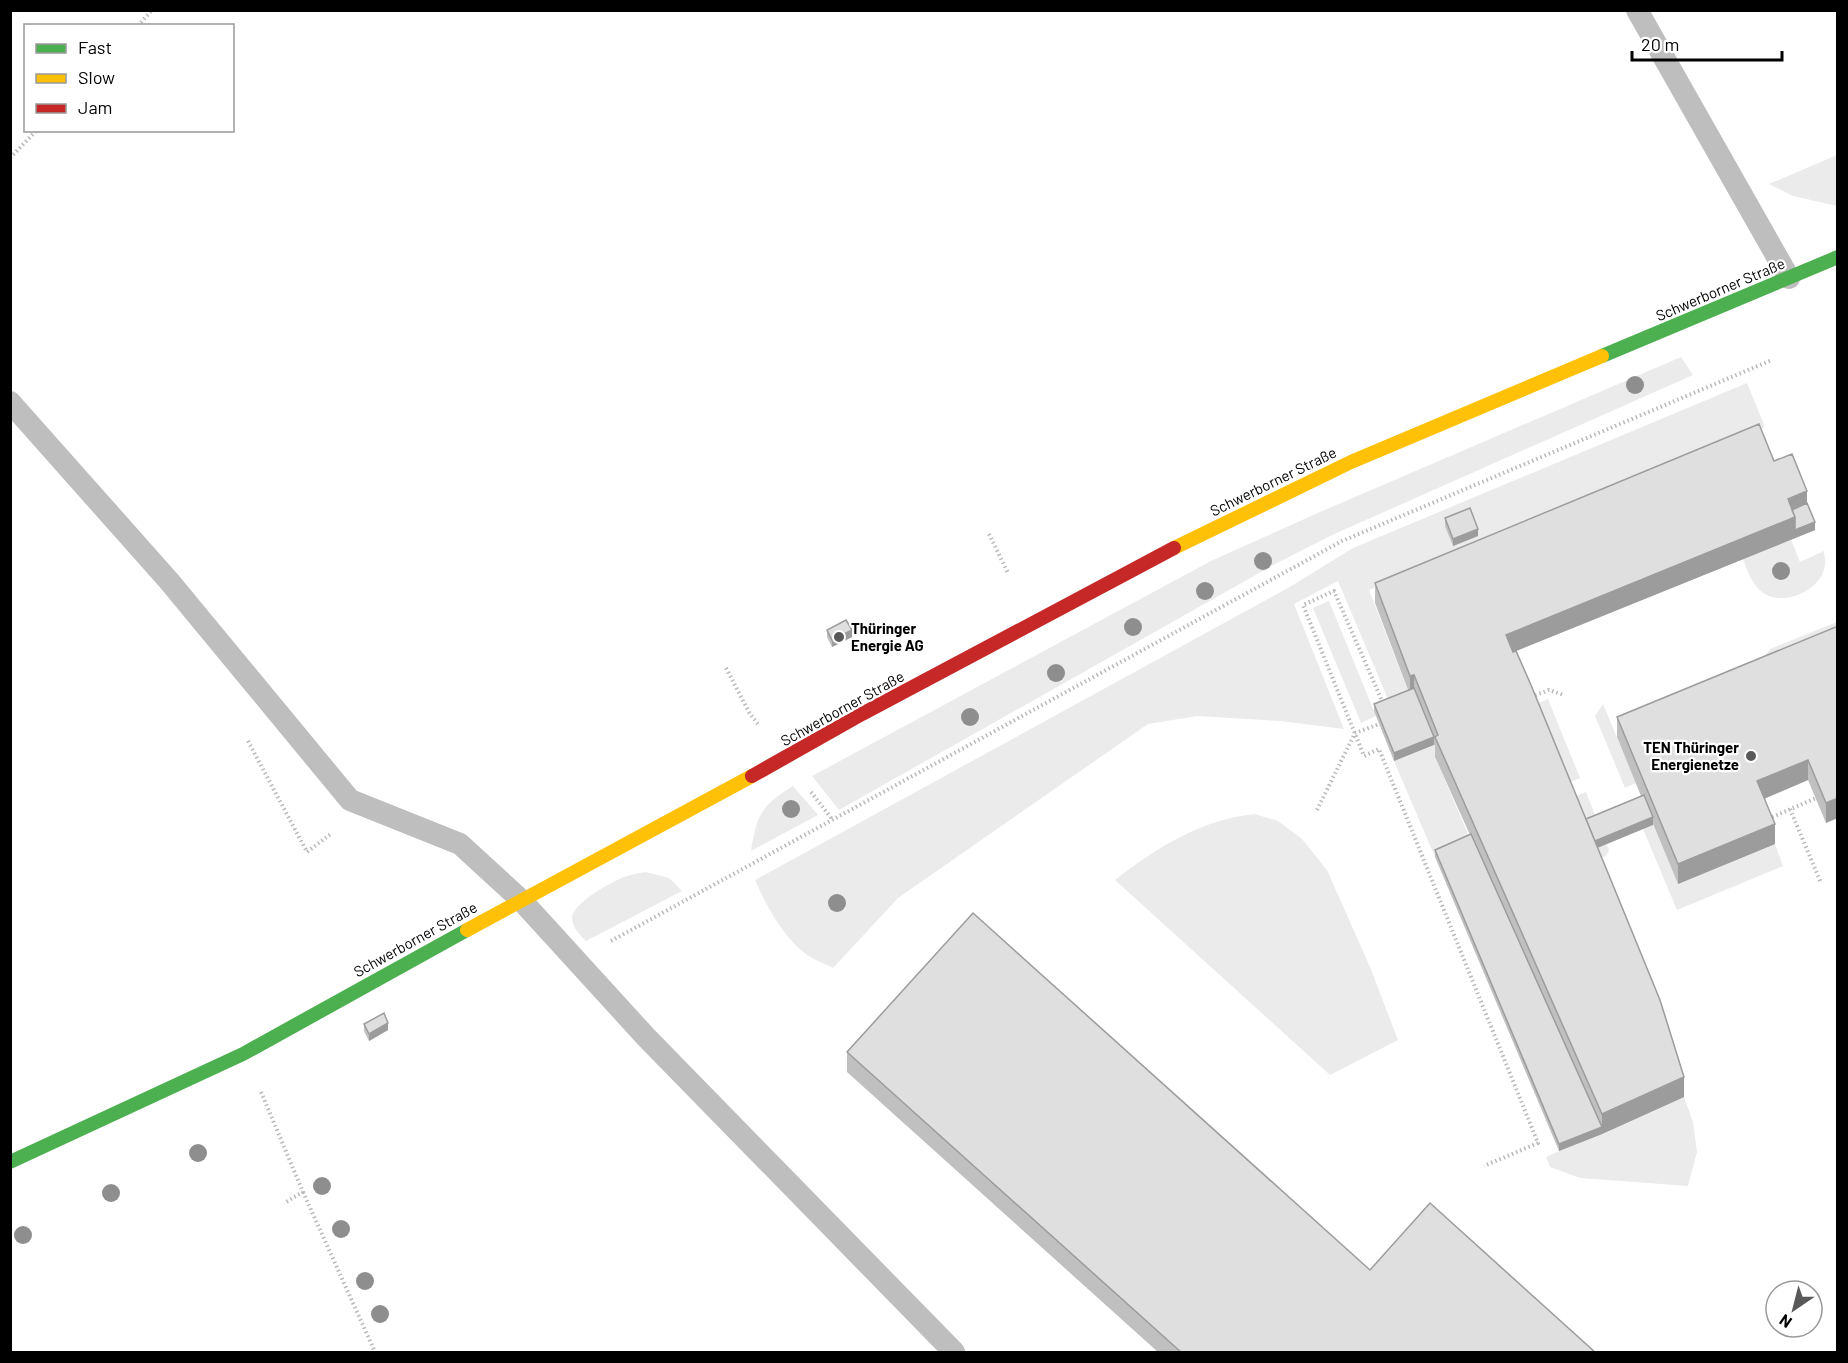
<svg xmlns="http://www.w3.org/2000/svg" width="1848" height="1363" font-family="Barlow,sans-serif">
	<rect width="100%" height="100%" fill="#fff"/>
	<path fill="#ebebeb" d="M1837,155V206L1793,196L1769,184Z
		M1681,357L1693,375L1332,535L1277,563L839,810L812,776L1211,561L1320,512Z
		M1747,383L1765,427L1369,590L1410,696L1390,704L1338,581L1294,604L1344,729L1280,721L1197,716L1148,724L898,898L833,968C825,964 815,960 807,955C782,936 767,907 755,880L1288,588L1353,548Z
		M1791,539L1800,562L1824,551C1824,555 1826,561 1825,565C1822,590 1785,606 1765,594C1752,586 1748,572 1743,559Z
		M1329,601L1376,716L1361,723L1313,608Z
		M1837,622V646L1763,658L1770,649Z
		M1548,699L1580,778L1563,785L1531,706Z
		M1603,704L1636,783L1625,788L1595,716Z
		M1434,745L1438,755L1435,757L1471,841L1435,857L1394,761Z
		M793,786L818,815L751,851C757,814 761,806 793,786Z
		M1586,792L1609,850L1606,856L1594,860L1569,799Z
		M1255,814L1278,821L1302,839L1327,870L1370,967L1398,1040L1330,1075L1115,880C1156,848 1202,819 1255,814Z
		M1653,825L1678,884L1775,844L1783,866L1677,910L1643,829Z
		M646,872L669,878L682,891L586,941C580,935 572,927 572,918C573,902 613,881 627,876C633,874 640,873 646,872Z
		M1684,1097L1693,1122L1697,1152L1688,1186L1580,1178L1550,1167L1546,1157Z"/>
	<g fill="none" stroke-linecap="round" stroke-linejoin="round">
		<path stroke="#b9b9b9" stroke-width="4" stroke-dasharray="1.5 3" stroke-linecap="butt" d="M138,26L152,10
			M10,158L37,130
			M989,534L1008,573
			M726,668L750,714L758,724
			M1531,697L1549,690L1564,695
			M1383,703L1334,591L1303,605L1364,756L1379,749L1538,1143L1484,1166
			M248,741L307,852L332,833
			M811,792L832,819
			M1790,809L1821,883
			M1317,810L1355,733L1382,723
			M1768,819L1816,798
			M611,941L1342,541L1772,360
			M261,1092L303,1192L286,1202
			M303,1192L375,1352"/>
		<path stroke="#bebebe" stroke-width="22" d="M1637,10L1789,278
			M10,402L169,581L350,800L460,844L521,900L646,1037L954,1352"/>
		<path stroke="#4caf50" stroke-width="14" d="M1602,356L1838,257
			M10,1162L243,1054L467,930"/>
		<path stroke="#ffc107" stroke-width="14" d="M1174,548L1351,462L1602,356
			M467,930L752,776"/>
		<path stroke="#c62828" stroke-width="14" d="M752,776L862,714L1174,548"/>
	</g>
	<g fill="#8e8e8e">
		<circle cx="1635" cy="385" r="9"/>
		<circle cx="1263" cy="561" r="9"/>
		<circle cx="1781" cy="571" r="9"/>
		<circle cx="1205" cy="591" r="9"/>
		<circle cx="1133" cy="627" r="9"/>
		<circle cx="1056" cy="673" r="9"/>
		<circle cx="970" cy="717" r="9"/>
		<circle cx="791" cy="809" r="9"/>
		<circle cx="837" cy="903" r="9"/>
		<circle cx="198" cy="1153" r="9"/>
		<circle cx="322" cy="1186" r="9"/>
		<circle cx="111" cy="1193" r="9"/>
		<circle cx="341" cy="1229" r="9"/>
		<circle cx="23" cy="1235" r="9"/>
		<circle cx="365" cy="1281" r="9"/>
		<circle cx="380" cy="1314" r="9"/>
	</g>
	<path fill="#c0c0c0" d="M1774,461L1807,503L1815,530L1516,651L1586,819L1641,796L1617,737V717L1838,626L1826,823L1808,780L1764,798L1775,844L1678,884L1653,824L1597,848L1684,1097L1602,1134L1559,1151L1435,857V850L1470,835L1435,757V747L1434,744L1394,761L1374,711V704L1408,690L1375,603V583Z
		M1445,518L1478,536L1453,546L1445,526Z
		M827,630L852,637L832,647L827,637Z
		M364,1024L388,1030L369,1041L364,1031Z
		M847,1052L1370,1270L1596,1353H1159L847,1072Z"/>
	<path fill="#9c9c9c" d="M1807,491V511L1790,518L1788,499Z
		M1795,517L1815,522V530L1506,655V635Z
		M1478,529V536L1453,546V539Z
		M852,630V637L832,647V640Z
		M1414,675V695L1410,696V676Z
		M1434,737V745L1394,761V753Z
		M1808,760V780L1757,802V781Z
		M1838,798V818L1826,823V803Z
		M1653,817V825L1590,851V843Z
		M1775,824V844L1678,884V864Z
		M388,1023V1030L369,1041V1034Z
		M1684,1077V1097L1602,1134L1559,1151V1144L1602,1127V1114Z"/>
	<path fill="#dfdfdf" stroke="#9c9c9c" stroke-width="1.5" d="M1759,424L1774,461L1792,454L1807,491L1788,499L1795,517L1506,635L1513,652L1516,651L1531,685L1660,1000L1684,1077L1602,1114L1435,737L1438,735L1414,675L1410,676L1375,583Z
		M1807,503L1815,522L1795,530V517L1792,510Z
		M1470,508L1478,529L1453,539L1445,518Z
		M846,620L852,630L832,640L827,630Z
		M1838,626V798L1826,803L1808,760L1757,781L1775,824L1678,864L1617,717Z
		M1414,688L1434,737L1394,753L1374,704Z
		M1644,795L1653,817L1595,841L1586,819Z
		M1471,834L1602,1127L1559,1144L1435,850Z
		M973,913L1370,1270L1430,1203L1596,1353H1182L847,1052Z
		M384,1013L388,1023L369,1034L364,1024Z"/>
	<g fill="#595959" stroke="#fff" stroke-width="2">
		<circle cx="839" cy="637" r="6"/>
		<circle cx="1751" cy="756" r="6"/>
	</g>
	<g text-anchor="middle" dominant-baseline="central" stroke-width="4.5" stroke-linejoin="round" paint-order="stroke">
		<g font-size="15" fill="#000" stroke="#fff">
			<text transform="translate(1720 289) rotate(-23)">Schwerborner Straße</text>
			<text transform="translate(1273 481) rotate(-26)">Schwerborner Straße</text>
			<text transform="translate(842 708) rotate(-29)">Schwerborner Straße</text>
			<text transform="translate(415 939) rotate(-29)">Schwerborner Straße</text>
		</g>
		<g font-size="15" font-weight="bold" fill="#000" stroke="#fff" text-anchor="start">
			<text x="851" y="628">Thüringer<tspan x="851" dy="17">Energie AG</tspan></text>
			<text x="1739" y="747" text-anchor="end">TEN Thüringer<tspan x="1739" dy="17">Energienetze</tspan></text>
		</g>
	</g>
	<rect width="1848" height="1363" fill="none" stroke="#000000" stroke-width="24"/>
	<rect x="24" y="24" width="210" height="108" fill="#ffffff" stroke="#999999" stroke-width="1.5"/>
	<rect x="36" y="44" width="30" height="9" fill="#4caf50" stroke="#999999" stroke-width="1.5"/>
	<text x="78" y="54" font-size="18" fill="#000000">Fast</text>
	<rect x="36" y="74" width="30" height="9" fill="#ffc107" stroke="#999999" stroke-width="1.5"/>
	<text x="78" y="84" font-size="18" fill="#000000">Slow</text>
	<rect x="36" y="104" width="30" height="9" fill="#c62828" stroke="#999999" stroke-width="1.5"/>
	<text x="78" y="114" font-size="18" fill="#000000">Jam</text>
	<g transform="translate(1794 1309) rotate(215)"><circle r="28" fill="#ffffff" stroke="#999999" stroke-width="1.5"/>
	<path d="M0-4.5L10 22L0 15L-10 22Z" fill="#595959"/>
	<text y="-9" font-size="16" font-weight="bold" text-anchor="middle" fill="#000000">N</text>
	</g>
	<path d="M1632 51v9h150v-9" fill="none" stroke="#000000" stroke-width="3"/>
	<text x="1641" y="51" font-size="18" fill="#000000" stroke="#ffffff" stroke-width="4.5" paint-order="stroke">20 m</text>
</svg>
